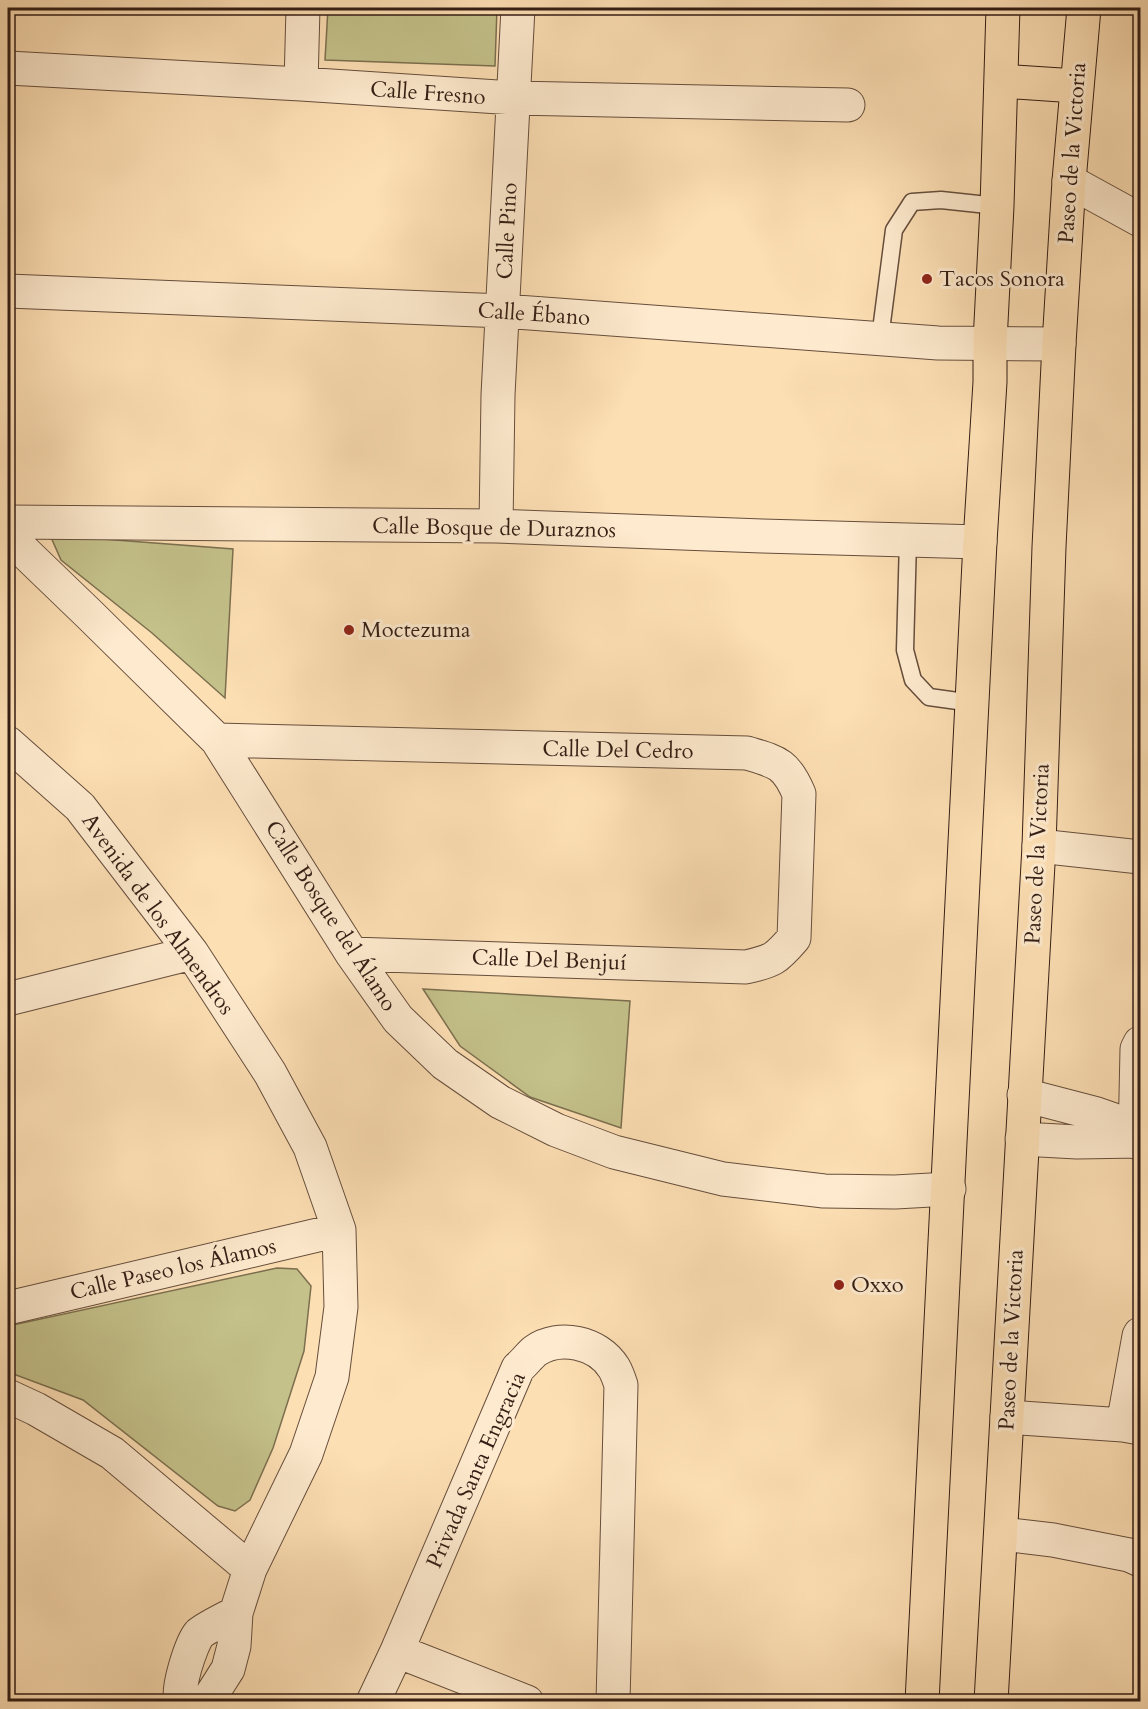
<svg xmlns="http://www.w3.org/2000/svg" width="1148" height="1709" font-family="Cardo,serif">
	<rect width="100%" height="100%" fill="#fddfb4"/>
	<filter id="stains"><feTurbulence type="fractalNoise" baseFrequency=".00333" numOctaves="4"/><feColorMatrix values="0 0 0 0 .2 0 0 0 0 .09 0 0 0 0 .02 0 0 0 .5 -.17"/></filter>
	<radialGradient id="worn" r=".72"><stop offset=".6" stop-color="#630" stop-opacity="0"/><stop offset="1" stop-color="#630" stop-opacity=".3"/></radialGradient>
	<path fill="#c4c18a" stroke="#7c6f4f" stroke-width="1.5" d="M328,8H497L495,66L325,60Z
		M50,535L233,549L225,698L152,633L61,560Z
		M423,989L630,1001L621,1128L530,1097L460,1046Z
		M277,1268L297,1269L311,1286L304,1351L273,1448L250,1500L235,1511L218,1506L83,1400L8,1372V1326Z"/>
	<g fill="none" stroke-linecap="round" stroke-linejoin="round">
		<g stroke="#664e3c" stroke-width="19">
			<path id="service" d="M880,338L894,230L912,202L941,200L997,206
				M908,540L905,650L913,680L929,697L972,703"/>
		</g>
		<g stroke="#664e3c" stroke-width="35">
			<path id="minor" d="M8,68L301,84L514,98L848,105
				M301,84L303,8
				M1069,181L1140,220
				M8,291L503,311L938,343L1059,344
				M8,522L496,526L762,536L980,542
				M496,526L498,395L518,8
				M8,536L90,615L217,740L352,954L398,1019L445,1064L500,1102L556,1130L614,1152L723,1179L824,1191L895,1192L949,1189
				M217,740L747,753C777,762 786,763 799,794L794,938C776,959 773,961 746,967L352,954
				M8,743L80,807L192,953L270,1073L310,1147L339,1230L341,1307L332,1377L306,1454L250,1569L236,1613L234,1646L228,1669L207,1702
				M1039,846L1140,857
				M8,999L192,953
				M1024,1095L1097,1114L1140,1129
				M1022,1139L1077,1142L1140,1141
				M1135,1142L1137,1049L1140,1043
				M8,1308L339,1230
				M8,1396L36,1409L112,1453L250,1569
				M1007,1417L1123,1425L1140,1428
				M1123,1425L1139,1336L1140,1334
				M1001,1534L1053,1540L1129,1555L1140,1560
				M397,1651L527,1702
				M181,1702C176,1690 191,1644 199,1634C204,1629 228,1617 236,1613
				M373,1702L397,1651L518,1368C524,1363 529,1356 535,1351C559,1334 598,1342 614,1368C617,1373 619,1379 621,1385L613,1702"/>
		</g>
		<g stroke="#331d14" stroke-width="35">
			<path id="primary" d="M1002,81L1076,86
				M922,1702L980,542L990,382V342L997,206L1003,8
				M991,1702L1039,846L1049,547L1059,344L1069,181L1084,8"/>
		</g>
		<use href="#service" stroke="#feeace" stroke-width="16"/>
		<use href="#minor" stroke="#feeace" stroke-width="33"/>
		<use href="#primary" stroke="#fddfb4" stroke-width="33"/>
	</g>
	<g fill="#8f2418" stroke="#feeace" stroke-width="2">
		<circle cx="927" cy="279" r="6"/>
		<circle cx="349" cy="630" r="6"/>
		<circle cx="839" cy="1285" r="6"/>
	</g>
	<g text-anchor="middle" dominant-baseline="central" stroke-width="6" stroke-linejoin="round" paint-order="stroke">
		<g font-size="22" fill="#331d14" stroke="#feeace">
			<text transform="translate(428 93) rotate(4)">Calle Fresno</text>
			<text transform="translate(1072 153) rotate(-86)">Paseo de la Victoria</text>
			<text transform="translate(507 231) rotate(-87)">Calle Pino</text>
			<text transform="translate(534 314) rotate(4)">Calle Ébano</text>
			<text transform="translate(494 528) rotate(1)">Calle Bosque de Duraznos</text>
			<text transform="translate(618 750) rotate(1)">Calle Del Cedro</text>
			<text transform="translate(1037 854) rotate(-87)">Paseo de la Victoria</text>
			<text transform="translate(158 914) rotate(54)">Avenida de los Almendros</text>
			<text transform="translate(331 916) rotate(57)">Calle Bosque del Álamo</text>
			<text transform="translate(549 960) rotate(2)">Calle Del Benjuí</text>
			<text transform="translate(173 1269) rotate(-13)">Calle Paseo los Álamos</text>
			<text transform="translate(1011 1340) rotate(-87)">Paseo de la Victoria</text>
			<text transform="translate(476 1470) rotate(-66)">Privada Santa Engracia</text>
		</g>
		<g font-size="22" fill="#331d14" stroke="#feeace" text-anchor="start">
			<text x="939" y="279">Tacos Sonora</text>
			<text x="361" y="630">Moctezuma</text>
			<text x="851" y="1285">Oxxo</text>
		</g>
	</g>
	<rect width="1148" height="1709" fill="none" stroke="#fddfb4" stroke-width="30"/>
	<rect x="9" y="9" width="1130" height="1691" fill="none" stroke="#331d14" stroke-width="3"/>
	<rect x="15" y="15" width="1118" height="1679" fill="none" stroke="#331d14" stroke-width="1.5"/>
	<rect width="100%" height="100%" filter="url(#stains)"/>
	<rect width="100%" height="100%" fill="url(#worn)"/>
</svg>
